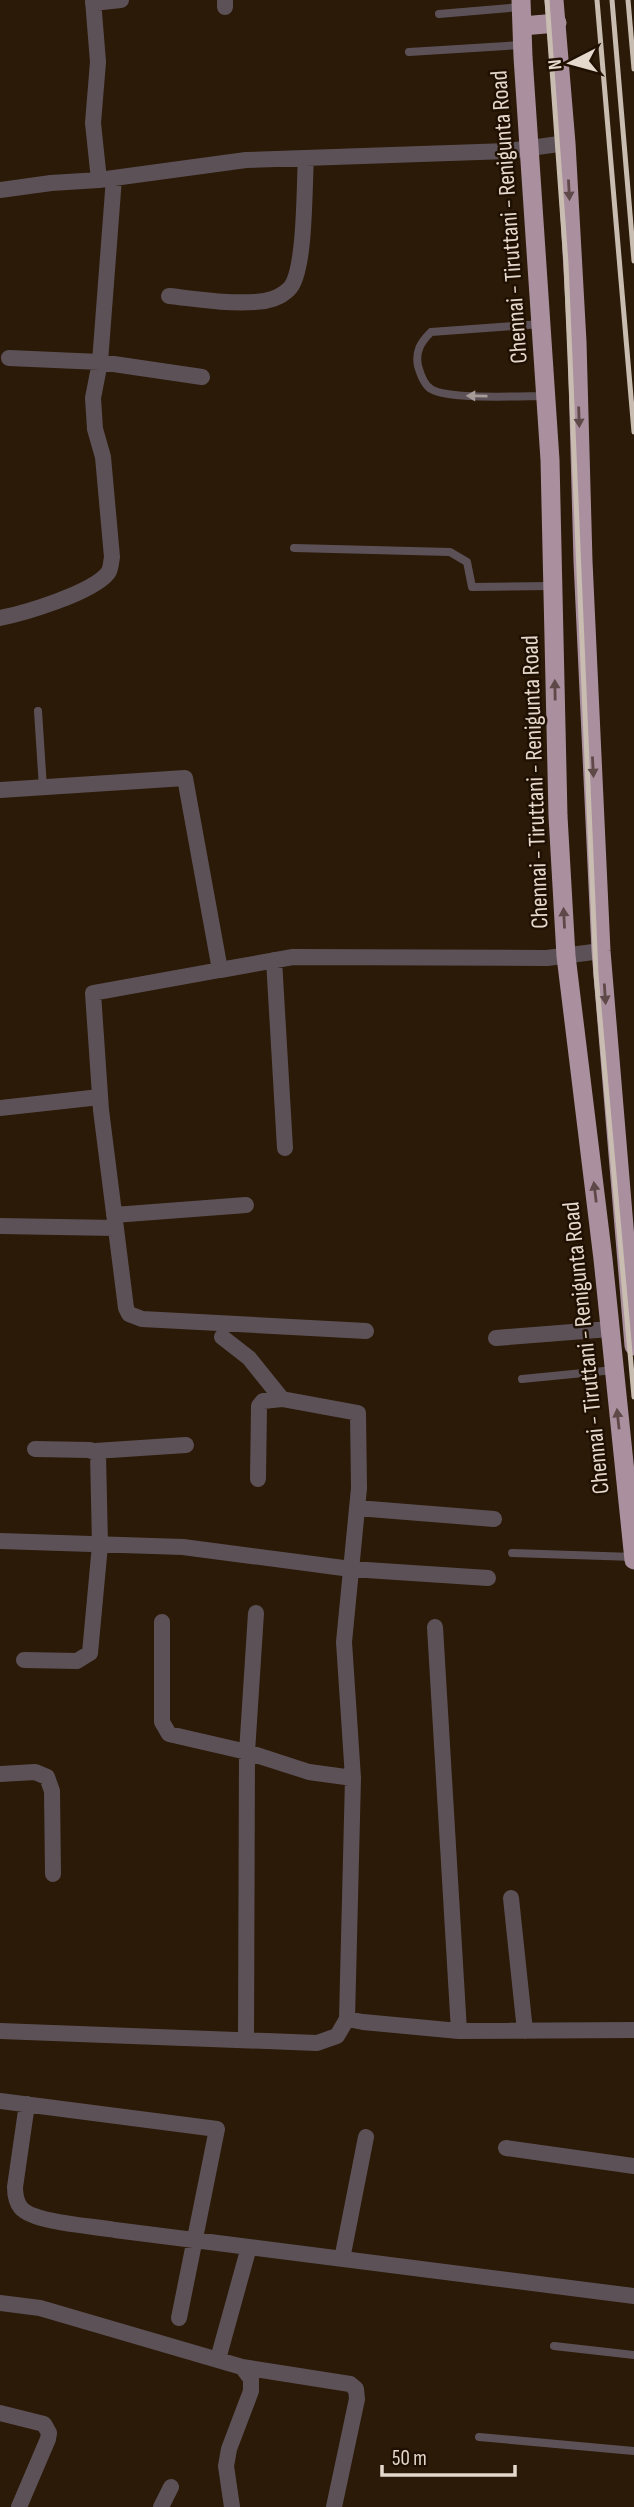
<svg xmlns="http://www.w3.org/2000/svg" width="634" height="2507" font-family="'Sofia Sans Condensed',sans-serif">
	<rect width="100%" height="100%" fill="#2a1a07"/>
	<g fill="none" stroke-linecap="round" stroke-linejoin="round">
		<path stroke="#5d5158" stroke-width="8" d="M439,14L521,7
			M409,52L522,45
			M541,324L431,332C421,342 415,351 418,366C420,373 424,385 431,389C448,400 523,396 546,396
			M294,548L450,552L467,562L472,587L552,586
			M38,711L43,788
			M522,1379L614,1370
			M512,1553L634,1557
			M554,2346L634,2355
			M479,2437L634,2451"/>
		<path stroke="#5d5158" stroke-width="16" d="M93,0L98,62L93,123L99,180
			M225,0V7
			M93,3L121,0
			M0,190L51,183L99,180L246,160L508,151L566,143
			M169,296C197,299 226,304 255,302C266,302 280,298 289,289C306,273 304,184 306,158
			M9,358L100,362L202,377
			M0,618C25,613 92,593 108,573C111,569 111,562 112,557L103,457L95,429L93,398L100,362L114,178
			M0,790L185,778L220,970L293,957L547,958L601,951
			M274,960L285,1148
			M220,970L93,993L101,1110L126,1308L129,1314L142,1319L366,1331
			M0,1108L100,1097
			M114,1215L246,1205
			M0,1226L116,1228
			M222,1337L249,1358L282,1399
			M496,1338L610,1329
			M95,1451L186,1445
			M258,1479L259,1406L263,1401L282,1399L358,1413L359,1488L344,1642L353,1778L347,2019L363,2022L459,2031L634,2030
			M357,1508L494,1519
			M0,1541L183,1547L351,1569L488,1578
			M162,1622V1722L169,1734L247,1752L309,1772L353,1778
			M435,1627L459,2031
			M24,1660L77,1661L90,1653L100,1545L98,1454L90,1450L35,1449
			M0,1774L35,1772L47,1777L52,1791L53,1874
			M511,1898L525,2031
			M0,2031L317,2043L337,2036L347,2019
			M246,2040L247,1752L256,1613
			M0,2101L217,2129L179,2318
			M27,2104L15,2187C15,2195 16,2202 21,2208C34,2223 94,2226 115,2230L634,2296
			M506,2148L634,2166
			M342,2259L366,2137
			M0,2303L40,2308L242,2367L251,2379V2391L229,2449L226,2466L232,2507
			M218,2359L249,2247
			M242,2367L350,2384L356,2389L357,2399L334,2507
			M0,2413L44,2424L49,2433L48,2439L19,2507
			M161,2507L171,2487"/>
		<path stroke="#aa8f9e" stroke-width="19" d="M521,0L523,57L550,460L558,816L566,956L603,1259L634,1560
			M554,0L566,143L577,342L583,561L601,951L634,1346
			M522,26L557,23"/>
		<path stroke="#c9bcb0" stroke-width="5" d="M547,0L566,263L596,974L634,1397
			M597,0L634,432
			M612,0L634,261
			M628,0L634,69"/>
	</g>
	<defs><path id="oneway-solid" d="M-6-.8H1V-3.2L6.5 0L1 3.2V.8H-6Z" transform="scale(1.75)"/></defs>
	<g fill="#5e4948">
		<use href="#oneway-solid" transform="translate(569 190) rotate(87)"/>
		<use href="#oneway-solid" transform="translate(579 417) rotate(88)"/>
		<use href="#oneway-solid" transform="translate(555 690) rotate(-91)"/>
		<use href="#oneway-solid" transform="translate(593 767) rotate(87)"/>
		<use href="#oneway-solid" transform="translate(564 918) rotate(-93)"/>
		<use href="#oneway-solid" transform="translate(605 994) rotate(86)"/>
		<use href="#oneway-solid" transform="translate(595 1192) rotate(-97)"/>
		<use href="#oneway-solid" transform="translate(618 1419) rotate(-96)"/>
	</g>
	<use fill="#a89c99" href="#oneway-solid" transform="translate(477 396) rotate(-179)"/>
	<g text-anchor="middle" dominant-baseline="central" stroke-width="5" stroke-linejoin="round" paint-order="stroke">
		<g font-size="24" fill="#e5d9ce" stroke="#201001">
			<text transform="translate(509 217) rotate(-94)">Chennai - Tiruttani - Renigunta Road</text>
			<text transform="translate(535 782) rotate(-92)">Chennai - Tiruttani - Renigunta Road</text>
			<text transform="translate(586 1348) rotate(-96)">Chennai - Tiruttani - Renigunta Road</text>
		</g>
	</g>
	<g transform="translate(571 63) rotate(264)" stroke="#201001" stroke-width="5" paint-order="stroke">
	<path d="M0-5L12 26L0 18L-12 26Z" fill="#e5d9ce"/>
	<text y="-10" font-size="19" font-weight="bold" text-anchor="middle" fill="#e5d9ce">N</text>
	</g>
	<path d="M382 2465v10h133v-10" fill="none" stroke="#e5d9ce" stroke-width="3.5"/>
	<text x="392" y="2465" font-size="21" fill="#e5d9ce" stroke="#201001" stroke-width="5" paint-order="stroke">50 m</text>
</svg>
